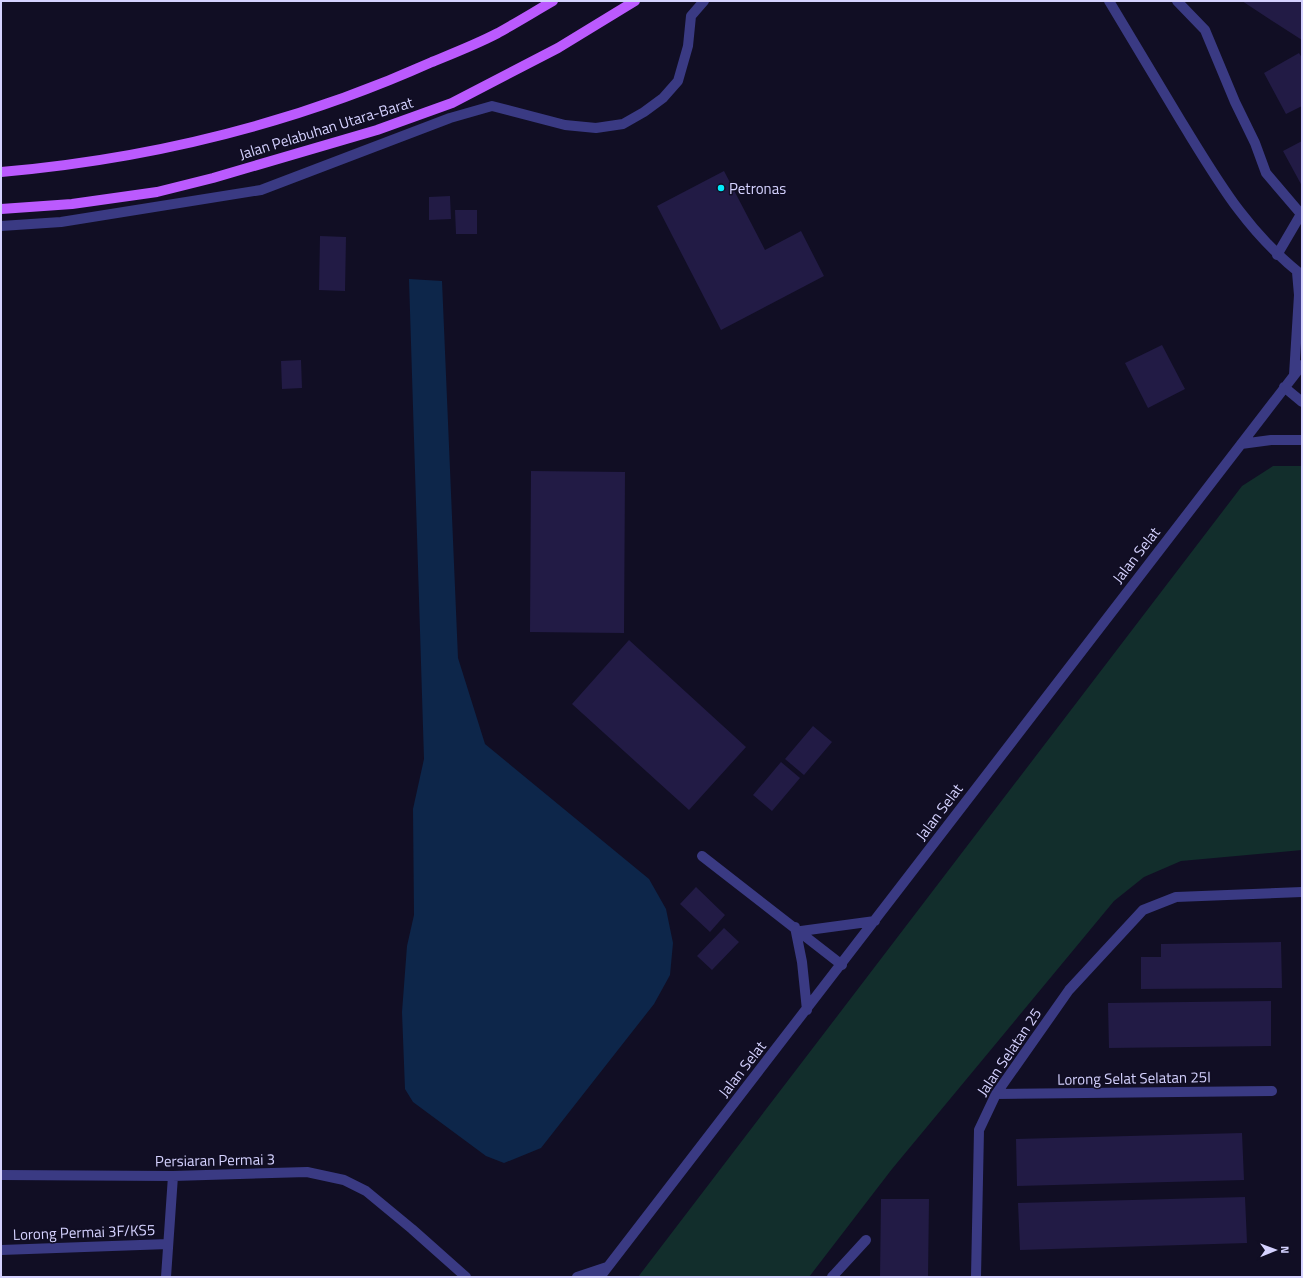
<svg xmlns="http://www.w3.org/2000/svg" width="1303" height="1278" font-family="'Titillium Web',sans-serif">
	<rect width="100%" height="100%" fill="#110e24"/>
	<path fill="#122e2c" d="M1273,466H1302V850L1181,861L1144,877L1114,901L892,1169L809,1277H638L1242,486Z"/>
	<path fill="#0d264a" d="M409,279L442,281L458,658L485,744L649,879L666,909L673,943L670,975L654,1004L541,1148L504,1163L486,1156L413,1102L405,1089L402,1012L407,946L414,915L413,809L424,759Z"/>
	<path fill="#221b45" d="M1242,1H1302V40L1274,22Z
		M1299,53L1302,58V106L1286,114L1264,73Z
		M1302,141V186L1283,151Z
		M724,171L765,250L801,231L824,276L721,330L657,206Z
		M450,196L451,219L429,220V197Z
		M455,210H477V234H456Z
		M320,236L346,237L345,291L319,290Z
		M1162,345L1185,389L1148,408L1125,363Z
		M301,360L302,388L282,389L281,361Z
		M531,471L625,472L624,633L530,632Z
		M629,640L746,747L689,810L572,704Z
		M813,726L832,742L804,775L785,759Z
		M781,762L800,778L772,811L753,795Z
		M696,887L725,915L710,932L680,904Z
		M724,928L739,942L712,970L697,956Z
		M1281,942L1282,988L1141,989V957H1161V944Z
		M1271,1001V1046L1109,1048L1108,1003Z
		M1242,1133L1244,1180L1017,1186L1016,1139Z
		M1245,1197L1247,1243L1020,1250L1018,1203Z
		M881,1199H929L928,1277H880Z"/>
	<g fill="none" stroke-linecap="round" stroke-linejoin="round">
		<path stroke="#3a3a83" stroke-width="10" d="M1109,1C1133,41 1157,81 1181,121C1218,181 1246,231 1302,275
			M1177,1L1205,30L1235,102L1255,143L1266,173L1301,214L1277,255
			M1,226L61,222L261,190L450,118L492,106L565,125L596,128L623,124L644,112L663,98L678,81L688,46L691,16L704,1
			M1294,375L1299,295L1297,272
			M1284,387L1302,402
			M1241,444L1271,440H1302
			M702,856L842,965
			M795,927L802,962L807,1010
			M801,931L875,921
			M996,1094L1272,1091
			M1,1175L173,1176L307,1172L344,1180L366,1191L412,1229L466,1277
			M1,1250L168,1244
			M166,1277L173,1176
			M577,1277L607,1267
			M600,1277L1302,365
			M832,1277L866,1240
			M976,1277L979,1130L996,1094L1069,990L1143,910L1176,897L1302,892"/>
		<path stroke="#bb5afe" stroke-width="10" d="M1,172C149,159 296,123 432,62C454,53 477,44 498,33C516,23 534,12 553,1
			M1,209L72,204L157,192L213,178L377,130L452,103L558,48L635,1"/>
	</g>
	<circle fill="#02ebfb" stroke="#110e24" stroke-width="1.5" cx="721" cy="188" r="4"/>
	<g text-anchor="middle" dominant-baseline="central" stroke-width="3" stroke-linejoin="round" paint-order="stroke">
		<g font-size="15" fill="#d5d2ff" stroke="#110e24">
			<text transform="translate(326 128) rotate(-17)">Jalan Pelabuhan Utara-Barat</text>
			<text transform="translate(1136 555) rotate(-52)">Jalan Selat</text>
			<text transform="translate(939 812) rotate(-53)">Jalan Selat</text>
			<text transform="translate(1009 1052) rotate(-56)">Jalan Selatan 25</text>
			<text transform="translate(742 1069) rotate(-52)">Jalan Selat</text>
			<text transform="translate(1134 1078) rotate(-1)">Lorong Selat Selatan 25I</text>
			<text transform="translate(215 1160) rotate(-1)">Persiaran Permai 3</text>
			<text transform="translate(84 1232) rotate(-2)">Lorong Permai 3F/KS5</text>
		</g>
		<g font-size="15" fill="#d5d2ff" stroke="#110e24" text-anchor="start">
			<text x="729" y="188">Petronas</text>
		</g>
	</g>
	<rect width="1303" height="1278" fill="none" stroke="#d5d2ff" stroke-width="4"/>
	<g transform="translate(1275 1250) rotate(89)" stroke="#110e24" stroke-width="3" paint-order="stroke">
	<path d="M0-3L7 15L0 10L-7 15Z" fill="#d5d2ff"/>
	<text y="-6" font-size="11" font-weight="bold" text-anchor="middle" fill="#d5d2ff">N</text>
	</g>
</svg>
